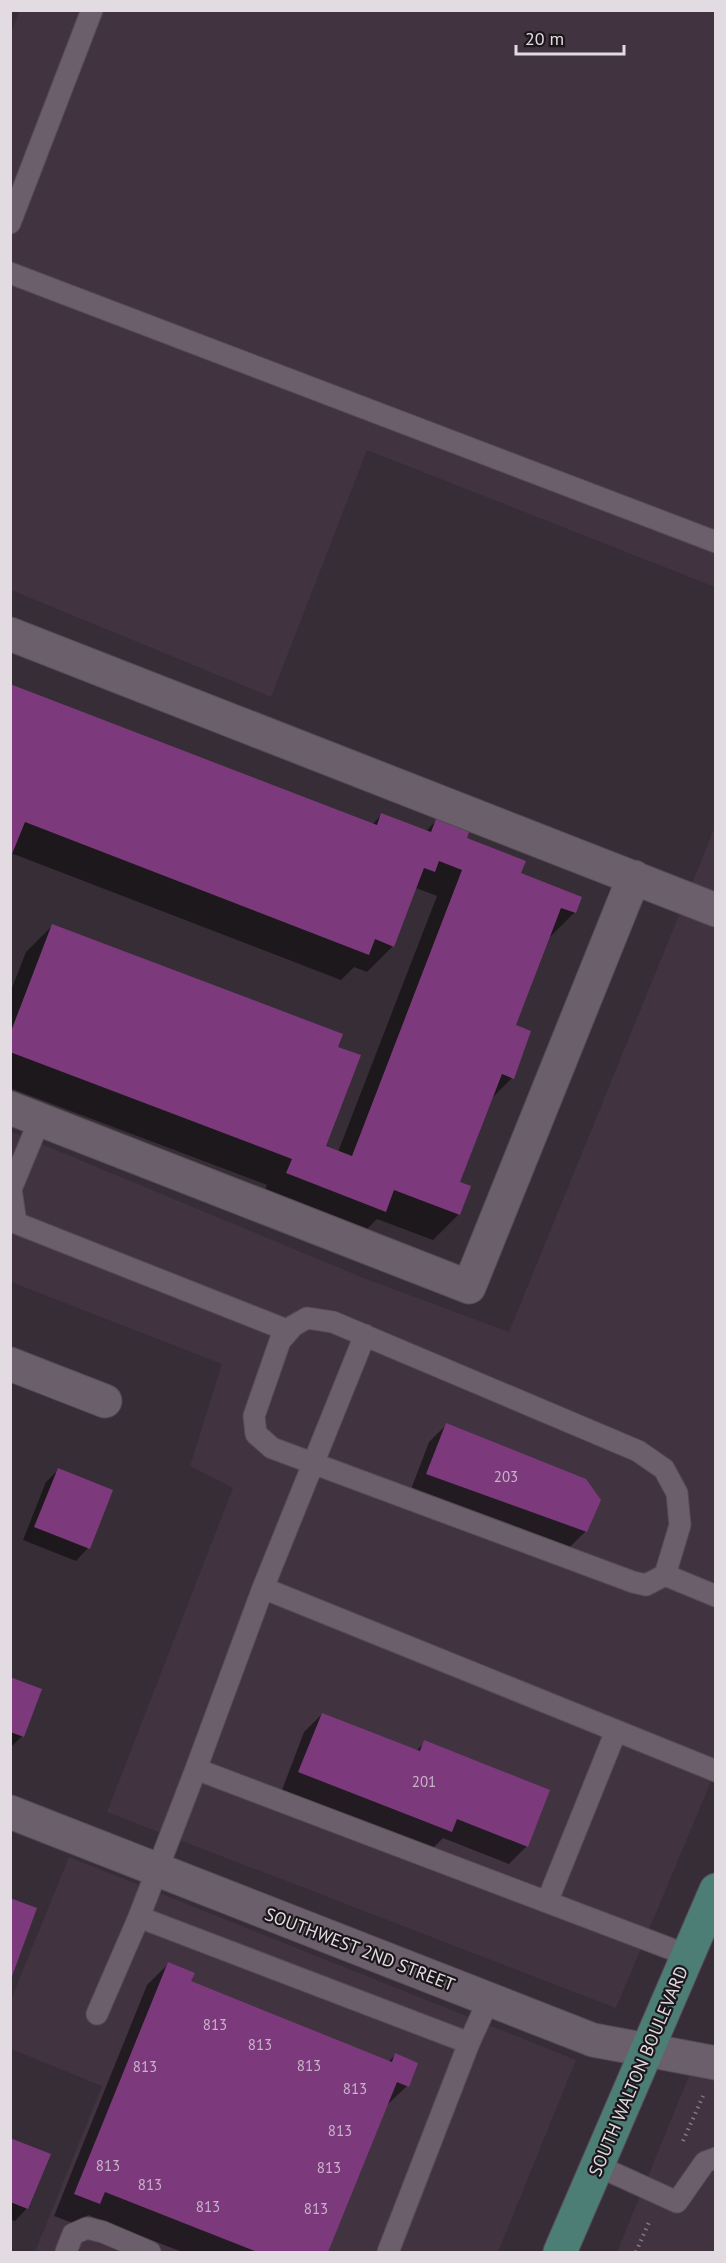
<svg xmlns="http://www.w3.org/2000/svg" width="726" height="2263" font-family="'PT Sans',sans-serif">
	<rect width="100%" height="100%" fill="#372d36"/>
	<path fill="#423341" d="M20,10L715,11V587L367,450L271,697L11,590L10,36Z
		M715,827V1772L616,2008L107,1812L233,1488L190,1466L222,1364L11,1282L10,1131L366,1279L509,1332Z
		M69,1857L576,2060L498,2252H35L102,2086L11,2049L10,2002Z
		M691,2071L715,2080V2252H617Z"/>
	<path fill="#0007" d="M10,686L372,825L381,815L426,831L436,821L520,874L575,912L548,939L514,1026L512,1078L490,1100L458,1183L459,1214L433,1240L377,1219L359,1237L261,1199L267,1185L10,1088V993L26,952L52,926L336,1048L324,1147L338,1152L437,896L416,888L393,946L367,972L354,967L341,980L11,853Z
		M447,1424L599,1500L585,1532L568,1549L410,1492L429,1442Z
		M58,1470L88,1548L76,1561L23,1540L46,1482Z
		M10,1679L22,1736L10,1748Z
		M322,1714L416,1751L425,1742L527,1846L509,1864L443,1838L433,1848L282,1790L304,1732Z
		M168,1964L189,1982L388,2062L395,2055L407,2086L385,2107L326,2252H182L88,2215L78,2225L54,2216L147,1985Z
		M10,2140L27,2208L15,2221L10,2219Z"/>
	<path fill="#7c3a7d" d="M10,684L377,825L381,813L431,832L436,819L469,832L467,838L526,861L521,873L582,897L576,913L561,908L516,1025L531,1031L514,1079L502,1074L460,1182L471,1186L460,1215L394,1190L386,1212L286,1173L292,1159L10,1052V1034L52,924L343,1034L338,1047L361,1055L326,1146L352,1156L462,870L439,861L435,872L424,868L394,947L375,939L369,955L25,822L10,859Z
		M446,1423L586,1479L601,1500L587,1532L426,1474Z
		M58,1468L113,1490L90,1549L34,1527Z
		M10,1677L42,1689L24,1737L10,1732Z
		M322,1713L420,1751L424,1740L550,1790L528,1847L457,1819L452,1832L298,1772Z
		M10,1898L37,1908L11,1979H10Z
		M168,1962L195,1973L191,1981L392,2062L395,2053L418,2063L409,2087L397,2082L328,2252H257L105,2192L100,2204L74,2194Z
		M10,2138L51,2154L28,2209L10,2202Z"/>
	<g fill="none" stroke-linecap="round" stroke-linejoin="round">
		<g stroke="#554c55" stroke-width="23">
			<path id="lane" d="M10,223L92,10
				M10,273L716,542
				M40,1119L11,1189L16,1223L289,1331
				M307,1318L333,1322L638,1451L664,1469L677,1493L680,1525L665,1575L646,1585L633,1582L272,1448L256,1434L254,1416L280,1341L293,1326Z
				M665,1575L716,1596
				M263,1588L365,1335
				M547,1902L616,1731
				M139,1917L469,2043
				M687,1955L196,1769L263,1588L716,1771
				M97,2014L139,1917L196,1769
				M598,2166L677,2202L705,2162L716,2158
				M66,2252L73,2234L87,2228L103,2232L150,2252
				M388,2252L469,2043L489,1999"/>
		</g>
		<g stroke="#554c55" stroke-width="35">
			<path id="street" d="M10,634L716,910
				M10,1108L469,1287L634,877
				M10,1364L105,1401
				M10,1812L593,2040L647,2050"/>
		</g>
		<g stroke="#554c55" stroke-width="35">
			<path id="secondary" d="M647,2050L716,2063"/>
		</g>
		<g stroke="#554c55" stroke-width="35">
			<path id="primary" d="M560,2252L716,1890"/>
		</g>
		<path stroke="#837a82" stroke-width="4" stroke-dasharray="1.5 4.5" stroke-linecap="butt" d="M683,2141L703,2096
			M636,2252L650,2220"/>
		<use href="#lane" stroke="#6a5f6a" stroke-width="21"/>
		<use href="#street" stroke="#6a5f6a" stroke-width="33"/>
		<use href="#secondary" stroke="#6a5f6a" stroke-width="33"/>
		<use href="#primary" stroke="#4d7e76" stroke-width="33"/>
	</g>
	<g text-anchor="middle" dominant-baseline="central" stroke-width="4.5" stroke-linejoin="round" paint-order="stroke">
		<g font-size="15" fill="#c8b3c8">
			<text x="506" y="1476">203</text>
			<text x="424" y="1781">201</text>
			<text x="215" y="2024">813</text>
			<text x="260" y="2044">813</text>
			<text x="309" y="2065">813</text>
			<text x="145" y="2066">813</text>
			<text x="355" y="2088">813</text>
			<text x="340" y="2130">813</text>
			<text x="108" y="2165">813</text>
			<text x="329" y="2167">813</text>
			<text x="150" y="2184">813</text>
			<text x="208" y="2206">813</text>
			<text x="316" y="2208">813</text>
		</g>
		<g font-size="18" fill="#e2dbe1" stroke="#1b171b">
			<text transform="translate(360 1949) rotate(21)">SOUTHWEST 2ND STREET</text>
			<text transform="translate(638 2071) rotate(-67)">SOUTH WALTON BOULEVARD</text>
		</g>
	</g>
	<rect width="726" height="2263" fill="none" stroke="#e2dbe1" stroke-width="24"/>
	<path d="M516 45v9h108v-9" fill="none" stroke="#e2dbe1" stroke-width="3"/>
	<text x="525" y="45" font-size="18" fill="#e2dbe1" stroke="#1b171b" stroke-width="4.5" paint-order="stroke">20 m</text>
</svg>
